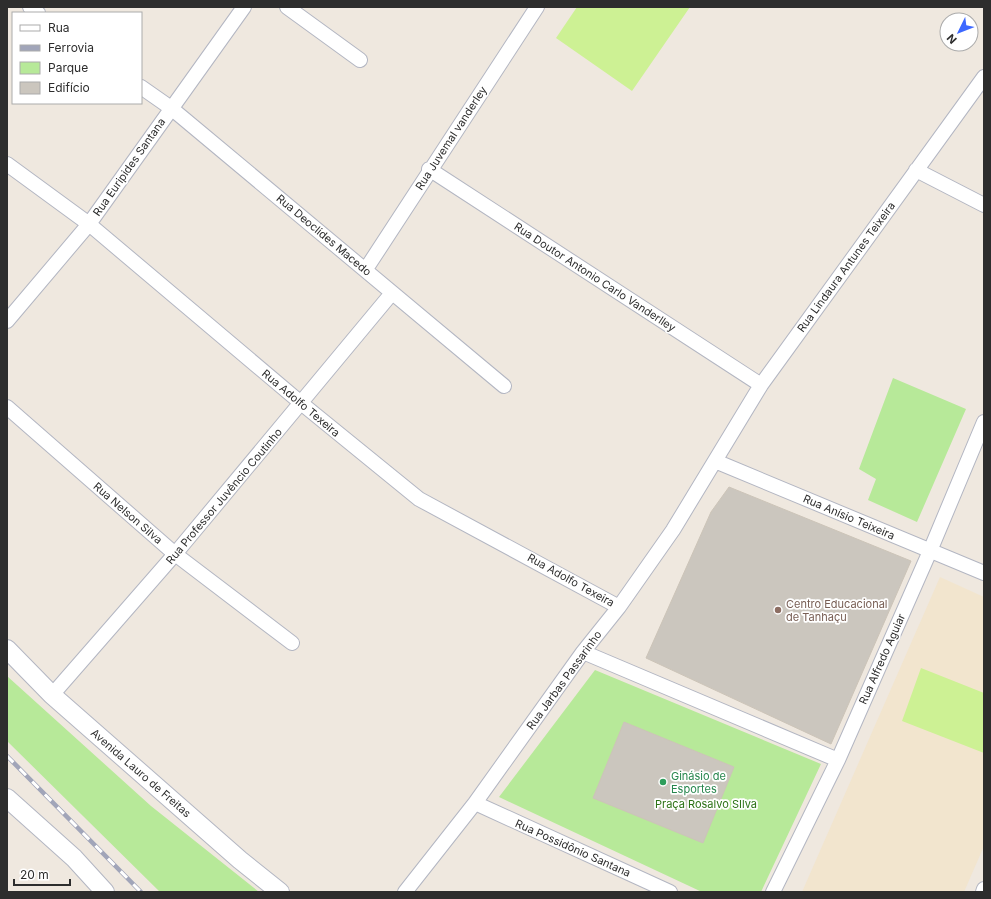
<svg xmlns="http://www.w3.org/2000/svg" width="991" height="899" font-family="Inter,sans-serif">
	<rect width="100%" height="100%" fill="#efe8df"/>
	<path fill="#f2e5ce" d="M940,577L984,597V846L964,892H802Z"/>
	<path fill="#b7e999" d="M893,378L966,409L917,522L868,500L876,479L859,469Z
		M595,670L821,764L761,892H702L499,797Z
		M7,676L151,806L259,892H160L7,741Z"/>
	<path fill="#cdf194" d="M577,7H690L632,91L556,38Z
		M921,668L984,693V753L902,721Z"/>
	<path fill="#cbc6be" stroke="#ccc4b8" d="M729,487L911,561L831,744L646,658L711,512Z
		M624,722L734,767L703,843L593,798Z"/>
	<g fill="none" stroke-linecap="round" stroke-linejoin="round">
		<g stroke="#b3b6c2" stroke-width="16">
			<path id="minor" d="M30,7L38,13
				M287,7L360,60
				M141,87L171,108L504,386
				M7,164L89,224L301,403L419,499L619,607
				M429,169L761,385
				M916,170L984,205
				M366,269L537,7
				M7,321L89,224L244,7
				M7,407L175,554L292,643
				M715,461L984,573
				M583,652L838,760
				M52,695L175,554L392,293
				M475,803L670,892
				M405,892L475,803L583,652L619,607L673,530L761,385L984,77
				M773,892L838,760L930,551L984,422
				M983,892L984,889"/>
		</g>
		<g stroke="#b3b6c2" stroke-width="20">
			<path id="tertiary" d="M7,649L52,695L240,860L280,892
				M7,798L74,858L105,892"/>
		</g>
		<use href="#minor" stroke="#fff" stroke-width="14"/>
		<use href="#tertiary" stroke="#fff" stroke-width="18"/>
		<g stroke="#a1a5b9" stroke-width="4.5">
			<path id="rail" d="M7,756L141,892"/>
		</g>
		<use href="#rail" stroke="#fff" stroke-width="3" stroke-dasharray="9" stroke-linecap="butt"/>
	</g>
	<circle fill="#8d6e63" stroke="#fff" stroke-width="1.5" cx="778" cy="610" r="4"/>
	<circle fill="#2e9e5b" stroke="#fff" stroke-width="1.5" cx="663" cy="782" r="4"/>
	<g text-anchor="middle" dominant-baseline="central" stroke-width="3.5" stroke-linejoin="round" paint-order="stroke">
		<g font-size="11" fill="#2d2d2d" stroke="#fff">
			<text transform="translate(451 138) rotate(-57)">Rua Juvemal vanderley</text>
			<text transform="translate(129 167) rotate(-55)">Rua Euripides Santana</text>
			<text transform="translate(324 235) rotate(40)">Rua Deoclides Macedo</text>
			<text transform="translate(846 267) rotate(-54)">Rua Lindaura Antunes Teixeira</text>
			<text transform="translate(595 277) rotate(33)">Rua Doutor Antonio Carlo Vanderlley</text>
			<text transform="translate(301 403) rotate(40)">Rua Adolfo Texeira</text>
			<text transform="translate(224 496) rotate(-50)">Rua Professor Juvêncio Coutinho</text>
			<text transform="translate(128 513) rotate(41)">Rua Nelson Silva</text>
			<text transform="translate(849 517) rotate(23)">Rua Anísio Teixeira</text>
			<text transform="translate(571 580) rotate(29)">Rua Adolfo Texeira</text>
			<text transform="translate(882 659) rotate(-66)">Rua Alfredo Aguiar</text>
			<text transform="translate(564 680) rotate(-54)">Rua Jarbas Passarinho</text>
			<text transform="translate(141 773) rotate(41)">Avenida Lauro de Freitas</text>
			<text transform="translate(573 848) rotate(24)">Rua Possidônio Santana</text>
		</g>
		<g font-size="11" fill="#785e54" stroke="#fff" text-anchor="start">
			<text x="786" y="604">Centro Educacional<tspan x="786" dy="13">de Tanhaçu</tspan></text>
		</g>
		<g font-size="11" fill="#27864d" stroke="#fff" text-anchor="start">
			<text x="671" y="776">Ginásio de<tspan x="671" dy="13">Esportes</tspan></text>
		</g>
		<g font-size="11" fill="#2c7216" stroke="#fff">
			<text x="706" y="804">Praça Rosalvo SIlva</text>
		</g>
	</g>
	<rect width="991" height="899" fill="none" stroke="#2d2d2d" stroke-width="16"/>
	<rect x="12" y="12" width="130" height="92" fill="#ffffff" stroke="#ababab"/>
	<rect x="20" y="25" width="20" height="6" fill="#ffffff" stroke="#ababab"/>
	<text x="48" y="32" font-size="12" fill="#2d2d2d">Rua</text>
	<rect x="20" y="45" width="20" height="6" fill="#a1a5b9" stroke="#ababab"/>
	<text x="48" y="52" font-size="12" fill="#2d2d2d">Ferrovia</text>
	<rect x="20" y="62" width="20" height="12" fill="#b7e999" stroke="#ababab"/>
	<text x="48" y="72" font-size="12" fill="#2d2d2d">Parque</text>
	<rect x="20" y="82" width="20" height="12" fill="#cbc6be" stroke="#ababab"/>
	<text x="48" y="92" font-size="12" fill="#2d2d2d">Edifício</text>
	<g transform="translate(959 32) rotate(227)"><circle r="19" fill="#ffffff" stroke="#ababab"/>
	<path d="M0-3L7 15L0 10L-7 15Z" fill="#3d68ff"/>
	<text y="-6" font-size="11" font-weight="bold" text-anchor="middle" fill="#2d2d2d">N</text>
	</g>
	<path d="M14 879v6h56v-6" fill="none" stroke="#2d2d2d" stroke-width="2"/>
	<text x="20" y="879" font-size="12" fill="#2d2d2d" stroke="#ffffff" stroke-width="3" paint-order="stroke">20 m</text>
</svg>
